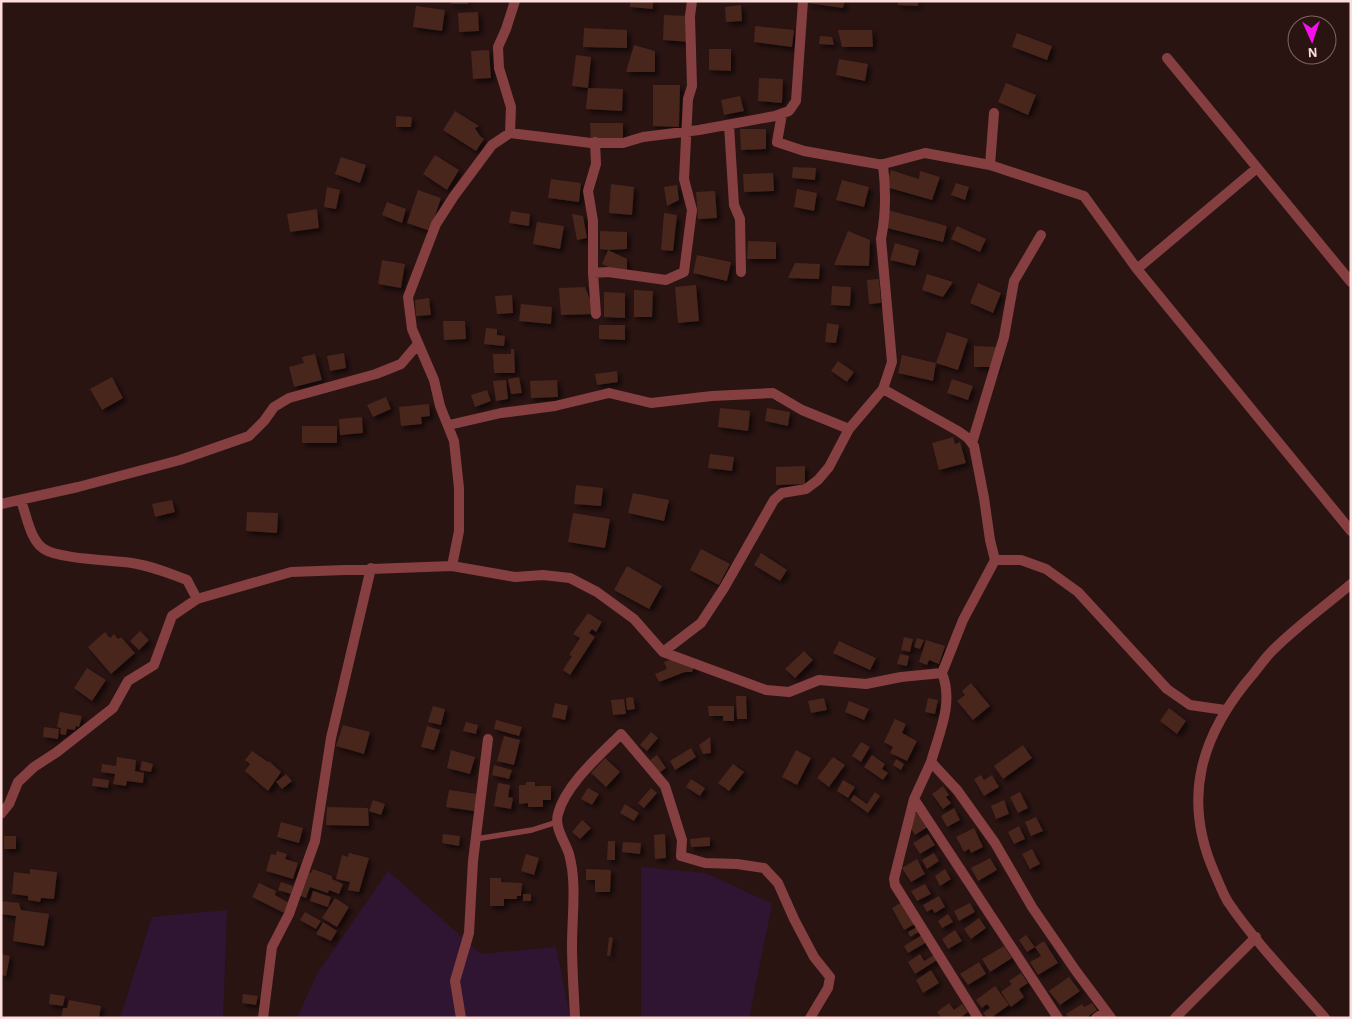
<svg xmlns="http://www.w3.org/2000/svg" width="1352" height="1019" font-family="'Alegreya Sans',sans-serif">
	<defs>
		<filter id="shadow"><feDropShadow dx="3.5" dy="3.5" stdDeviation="2.5" flood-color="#0009"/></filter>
	</defs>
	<rect width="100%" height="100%" fill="#291412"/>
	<path fill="#301532" d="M641,867L706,873L772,904L749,1018H641Z
		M388,871L481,954L556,947L570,1018H297L317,974Z
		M227,910L223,1018H120L152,917Z"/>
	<path fill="#49251e" filter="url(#shadow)" d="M451,1H468V4H451Z
		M630,1H653V9L630,7Z
		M808,1H845L843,8L808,3Z
		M898,1H918V6L898,5Z
		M741,5L742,21L726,22L725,7Z
		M416,6L445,10L442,31L413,27Z
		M478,12L479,31L459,32L458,13Z
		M664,15L690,16L689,42L663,40Z
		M755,26L794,30L792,47L754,42Z
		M584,28L627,30V48L583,47Z
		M838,30H872L873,47H842Z
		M1017,33L1052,46L1047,60L1012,47Z
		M820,36L832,37L834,45L819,44Z
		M634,45L655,51V72H626Z
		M709,49H731V71L709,70Z
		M489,50L491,78L473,79L471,51Z
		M576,55L591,57L588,88L572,86Z
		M839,59L868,64L865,81L836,75Z
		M759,78L783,79L782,103L758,101Z
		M1006,83L1036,95L1028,115L998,102Z
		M653,85H680L679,127L653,126Z
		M588,88L623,89L622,111L586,109Z
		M740,96L744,111L724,115L721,100Z
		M455,111L479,126L475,128L480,136L484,139L476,151L443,130Z
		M396,116L412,117L411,127H396Z
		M590,123H623V143H591Z
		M740,129H766V149L741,150Z
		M435,155L459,170L447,190L423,174Z
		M341,157L366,165L360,183L335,174Z
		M793,167L816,168L815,180L792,178Z
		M891,170L919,179L920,171L940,177L932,200L886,187Z
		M773,173L774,191L744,192L743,174Z
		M551,179L581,183L579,202L548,198Z
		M842,180L869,187L864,207L836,200Z
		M956,183L969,187L965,200L951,195Z
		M611,184L634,187L632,215L609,213Z
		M677,185L679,200L667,206L664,187Z
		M327,187L340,190L336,209L324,207Z
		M797,189L817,193L814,211L794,207Z
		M418,190L441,198L430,231L407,223Z
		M715,191L717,218L698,219L696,192Z
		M387,202L406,209L402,223L382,215Z
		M317,209L319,228L290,232L287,214Z
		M888,210L947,226L943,242L883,227Z
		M511,211L530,214L529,226L509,223Z
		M664,213L677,215L673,251L661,250Z
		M572,214L583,216L587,238L577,240Z
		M537,222L564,226L560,249L533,244Z
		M957,226L986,239L980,252L951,239Z
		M600,231L627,232V249L608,250L600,249Z
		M848,231L870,240L869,266L834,265Z
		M748,241L776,242V259H747Z
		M895,243L919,250L915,266L890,260Z
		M608,250L627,259V275L602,264Z
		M697,255L731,262L727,281L693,273Z
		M382,260L405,264L401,288L378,284Z
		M795,263L820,264L819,279L788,278Z
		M927,274L953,282L943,297L922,290Z
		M879,279L881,303L869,304L867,280Z
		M978,283L1001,293L993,313L970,303Z
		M696,285L699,321L678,323L675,287Z
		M832,286L851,287L850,306L831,305Z
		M585,287L596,314L561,315L559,288Z
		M634,290L653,291L652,317H634Z
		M604,292L625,293V318L604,317Z
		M512,295L513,313L497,314L495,296Z
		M429,298L431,315L416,316L415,300Z
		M521,304L552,307L551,324L519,321Z
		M443,321H465L466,339L444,340Z
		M827,323L839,325L836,343L825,342Z
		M599,325H625V340L599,339Z
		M486,328L497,329V335L505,336L504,346L484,344Z
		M947,332L968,339L958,370L936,363Z
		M974,346L996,347V367H974Z
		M511,349H514L515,373H494L493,354H511Z
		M344,353L346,368L330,371L327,356Z
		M315,354L322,380L294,387L289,367L304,363L302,357Z
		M902,355L936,363L933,381L898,373Z
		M838,361L854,372L847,382L831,371Z
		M617,371L618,382L597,385L595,374Z
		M112,377L123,398L102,410L90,389Z
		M519,377L522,393L511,394L508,379Z
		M952,379L973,386L968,400L947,393Z
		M506,380L508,399L496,401L493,381Z
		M557,380L558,397L531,398L530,381Z
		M487,390L491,401L475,407L471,395Z
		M386,397L391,409L373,417L367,405Z
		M429,404L430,416L421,417L422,424L401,426L399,407Z
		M720,408L750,411L748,431L718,427Z
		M767,408L790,412L788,426L765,421Z
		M362,417L363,433L340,435L339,419Z
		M302,426H337V443H302Z
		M953,437L955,444L960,442L966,463L939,470L932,443Z
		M710,454L734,457L732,471L708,468Z
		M805,466V484L776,485V467Z
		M576,485L603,488L601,506L574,504Z
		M633,493L669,500L664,521L628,513Z
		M172,500L175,512L155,517L152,504Z
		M247,512L278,513L277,533L246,531Z
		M573,513L610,519L605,548L568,542Z
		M701,549L730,564L719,585L690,570Z
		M761,553L787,570L780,581L754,565Z
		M627,566L662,586L649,609L614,590Z
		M588,613L602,622L596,632L592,629L589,633L595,637L570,675L563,670L572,656L569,655L580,638L573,634Z
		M140,631L149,640L139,650L130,641Z
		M105,632L110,638L114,634L118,639L121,637L135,653L111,674L88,647Z
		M904,637L913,639L910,652L901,650Z
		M917,638L924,640L920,649L914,647Z
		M926,640L945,646L939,664L929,660L927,665L919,662Z
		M839,641L876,658L870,670L833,653Z
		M804,651L813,660L795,678L785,669Z
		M900,654L909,656L907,666L897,664Z
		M675,658L695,665L692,672H685L659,682L655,674L667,669L664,662Z
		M87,668L106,680L92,701L74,688Z
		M971,683L990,706L973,720L957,701L965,695L962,691Z
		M736,696H746L747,719H737Z
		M633,697L635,709L627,710L626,698Z
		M824,698L827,710L811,713L808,701Z
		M928,698L938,700L935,714L925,712Z
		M624,699L626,714L613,715L611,700Z
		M849,701L869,709L864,720L845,712Z
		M555,703L568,706L565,720L552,717Z
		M433,706L445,709L441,725L428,722Z
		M708,706H734V721H723V716H709Z
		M1169,708L1186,721L1177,734L1160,721Z
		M60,712L82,716L79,727L76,726L75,730L67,729L66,735L60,734L61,728L57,727Z
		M895,719L906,724L902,733L917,741L907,761L890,753L893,747L884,742Z
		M496,720L522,727L519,736L494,729Z
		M466,722L478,725L476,734L463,731Z
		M343,725L370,732L364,754L336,746Z
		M427,726L440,730L434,750L421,747Z
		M44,727L59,729L58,739L43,737Z
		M651,732L658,738L647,751L640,745Z
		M504,736L520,740L514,765L497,761Z
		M710,737L711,753L703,754L699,745Z
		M861,742L870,747L861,762L852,756Z
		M1023,745L1032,758L1003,779L994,766Z
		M691,748L696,757L675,770L670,761Z
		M451,750L475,757L470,774L447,768Z
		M796,750L811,758L797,785L782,777Z
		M252,751L268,762L269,761L281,772L268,791L245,771L250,764L245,760Z
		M657,755L666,768L659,773L650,760Z
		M872,755L885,764L882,769L888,773L883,780L864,767Z
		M117,757L136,760L135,771L144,773L143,783L127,781L126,786L113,784L115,774L101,772L102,764L116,766Z
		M833,757L845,765L829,787L817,778Z
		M605,758L620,772L606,787L591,773Z
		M896,759L904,764L901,770L893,765Z
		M142,761L153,764L151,772L140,770Z
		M733,764L744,772L729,791L718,783Z
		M494,765L512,770L509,779L492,775Z
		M286,774L292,781L282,789L276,782Z
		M981,775L984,780L992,775L999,787L984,796L974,779Z
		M93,778L109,780L108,788L92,786Z
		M691,779L705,788L700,796L686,787Z
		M843,780L855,787L848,798L837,791Z
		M526,782H535V786H551V800H543V807H528V803L519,804V785H526Z
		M498,783L510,785L508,797L513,798L511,809L494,806Z
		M943,786L949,795L946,797L951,803L943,809L932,794Z
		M588,788L599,794L592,805L581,799Z
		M651,788L657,793L644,808L638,803Z
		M449,790L477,794L474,811L446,807Z
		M875,792L880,796L868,813L850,800L854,795L867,804Z
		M1020,792L1028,808L1018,813L1010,797Z
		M373,800L385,804L381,815L369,811Z
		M1004,800L1009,814L996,819L991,806Z
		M625,804L639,813L634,821L620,813Z
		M327,807L368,808L369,826L326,825Z
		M954,808L960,820L947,827L941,816Z
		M920,811L929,826L915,835L905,820Z
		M1036,817L1043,831L1031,836L1025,822Z
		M582,820L591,828L580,839L572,832Z
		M281,822L303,828L299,843L277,837Z
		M1019,826L1025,839L1014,844L1008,832Z
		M974,828L983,847L971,853L969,849L964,852L956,837Z
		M443,834L460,836L459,846L442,843Z
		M665,834L666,858L655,859L654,835Z
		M928,834L935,845L920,854L913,843Z
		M4,836H16V849H4Z
		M710,837V846L691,847L690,839Z
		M608,841H615V860H607Z
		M623,842L641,843L640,854L622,852Z
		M1032,849L1040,864L1030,869L1022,854Z
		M277,851L287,854L285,859L298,863L293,879L266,871L271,854L276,855Z
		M349,853L369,858L359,892L348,890L350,882L336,879L342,855L348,857Z
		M934,853L939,861L927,869L922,860Z
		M526,854L539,858L534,875L521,871Z
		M990,858L997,870L978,881L971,868Z
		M917,859L925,874L911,882L902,868Z
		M30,869L57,872L54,899L41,898L40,902L28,900V896L12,894L14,872L30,874Z
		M313,869L332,876V879L343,884L339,894L329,890L328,893L310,887L306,898L293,893L302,870L311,873Z
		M586,869L611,870L610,892H595V880H586Z
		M945,869L951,879L940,886L935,876Z
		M490,878H501V882L522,883L521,896H517V899H504V906H490Z
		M281,882L293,886L291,894L278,890Z
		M259,883L276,891L275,895L289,903L284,913L252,897Z
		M925,884L931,894L917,901L911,891Z
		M313,891L331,897L328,907L310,901Z
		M523,894H531V901H523Z
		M939,896L945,907L935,913L932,909L927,912L923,905Z
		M335,898L349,907L337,927L322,918Z
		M1,901L19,903L21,910L49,914L44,946L13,941L16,916L1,914Z
		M902,902L915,924L904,930L892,908Z
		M970,903L975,912L959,921L954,911Z
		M305,912L321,921L316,929L300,920Z
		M948,914L953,922L942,928L938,921Z
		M979,918L986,928L971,939L964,929Z
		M323,922L337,931L331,941L316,934Z
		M917,927L919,932L910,937L908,932Z
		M955,930L962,941L948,949L942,939Z
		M922,935L927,942L908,953L904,946Z
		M1026,935L1035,947L1027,952L1019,940Z
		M609,937L613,938L610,956H607Z
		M1044,941L1058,963L1038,975L1030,962L1041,956L1035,947Z
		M1004,946L1012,958L990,972L982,959Z
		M1,954L10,956L6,976L1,975Z
		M920,954L924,961L934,955L937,960L915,974L908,962Z
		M979,962L986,974L968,985L960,974Z
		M931,970L939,983L923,993L916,980Z
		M1021,973L1028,983L1019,989L1024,997L1011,1007L1001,992L1012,984L1009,981Z
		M1069,977L1080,991L1060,1005L1049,991Z
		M995,986L1009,1005L991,1018H987L983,1013L990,1008L987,1004L982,1008L976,1000Z
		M50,994L65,996L63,1006L49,1004Z
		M243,994L258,996L256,1005L242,1003Z
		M69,1000L101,1006L99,1018H61L63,1008H67Z
		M949,1003L954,1010L962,1004L968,1012L960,1018H942L937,1012Z
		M1092,1003L1097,1010L1086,1018H1069L1066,1014L1082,1004L1084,1007Z"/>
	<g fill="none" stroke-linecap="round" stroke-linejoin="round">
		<path stroke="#853f40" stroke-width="5.5" d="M476,839L532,830L557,822"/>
		<path stroke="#853f40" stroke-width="10" d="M1167,58L1351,282
			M729,125L734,205L740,219L741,272
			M510,133L511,107L499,68L498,47L506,29L515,1
			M595,142L596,164L588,191L593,221V273L608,272L666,280L684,272L692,210L684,179L688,99L692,86L690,16L692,1
			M880,165L925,153L990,165L1084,196L1137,269L1351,531
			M990,165L994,113
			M1137,269L1257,168
			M593,273L596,314
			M883,389L958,431L968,438L974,446L984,498L990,540L995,560L963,620L942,673C954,703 939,733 931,762L957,790L995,843L1032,907L1076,971L1111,1018
			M449,425L501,413L555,406L609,393L651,403L712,396L773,393L802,410L849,429
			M972,443L1004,337L1014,281L1041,235
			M21,501C27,516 30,540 44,549C59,559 111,560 132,563C151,566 169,573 187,580L197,599
			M1,504L78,487L180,460L249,436L264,421L274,407L289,398L376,374L401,364L418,344
			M995,560H1021L1046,569L1078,592L1167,689L1190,705L1225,710
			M452,566L459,531V488L454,441L440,406L434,380L412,329L408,297L436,224L454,196L492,145L510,133L591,143H623L643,137L699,130L775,116L789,111L796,101L803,1
			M663,652L701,623L724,588L774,500L782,493L806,489L818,480L829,467L849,429L883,389L892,362L881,239C886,215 886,190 883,165L804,151L777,142L782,114
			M931,762L914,799L894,879L895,885L978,1018
			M914,799L1058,1018
			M1,814L9,804L18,782L34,767L57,752L113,708L128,681L154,665L172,616L197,599L291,572L452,566L515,577L543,575L570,578L597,592L634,619L663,652L766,690L789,692L819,680L866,684L901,677L942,673
			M263,1018L272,947L289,914L315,841L331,738L371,568
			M461,1018L455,981L469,933L473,861L488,739
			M575,1018C574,994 572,969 572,945C572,916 577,882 569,854C565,841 554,828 558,814C565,785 600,755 621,734L665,786L682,840L681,856L705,863L737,864L764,868L778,883L794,919L814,957L830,977L828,988L810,1018
			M1096,1018L1106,1011
			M1175,1018L1256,937"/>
		<path stroke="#853f40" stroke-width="10" d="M1325,1018C1292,980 1256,943 1228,902C1223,894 1219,883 1215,874C1181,798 1201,734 1254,673C1260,665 1266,657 1273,650C1297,626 1325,606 1351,584"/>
	</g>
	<rect width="1352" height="1019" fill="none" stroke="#fddddb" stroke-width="5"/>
	<g transform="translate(1312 40) rotate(177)"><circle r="24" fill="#291412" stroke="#7e6462"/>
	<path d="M0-4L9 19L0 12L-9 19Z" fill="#f410ea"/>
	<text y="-8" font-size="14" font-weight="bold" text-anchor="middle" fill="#fddddb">N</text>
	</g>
</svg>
